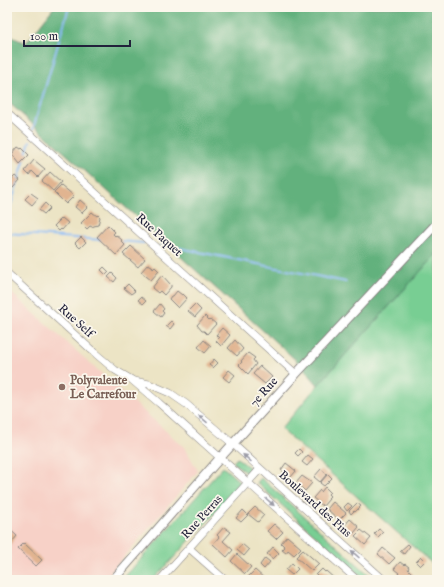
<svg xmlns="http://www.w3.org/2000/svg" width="444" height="587" font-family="'IM FELL English',serif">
	<rect width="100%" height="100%" fill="#fbf7ec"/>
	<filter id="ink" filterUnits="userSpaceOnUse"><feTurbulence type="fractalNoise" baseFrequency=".025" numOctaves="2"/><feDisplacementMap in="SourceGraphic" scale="8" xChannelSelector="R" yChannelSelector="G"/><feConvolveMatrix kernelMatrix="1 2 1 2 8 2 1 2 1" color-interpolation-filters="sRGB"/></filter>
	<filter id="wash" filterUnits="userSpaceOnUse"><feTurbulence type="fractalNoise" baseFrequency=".012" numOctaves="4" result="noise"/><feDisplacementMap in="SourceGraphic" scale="16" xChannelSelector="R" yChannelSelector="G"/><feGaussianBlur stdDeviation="0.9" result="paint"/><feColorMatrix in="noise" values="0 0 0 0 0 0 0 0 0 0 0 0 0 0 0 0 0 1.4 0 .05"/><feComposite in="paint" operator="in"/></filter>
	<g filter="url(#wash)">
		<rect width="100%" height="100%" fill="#ece4c5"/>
		<path fill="#f7d1c7" d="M7,289L185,448L198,471L104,580H7Z"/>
		<path fill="#78ce93" stroke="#4d7867" d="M437,253V568L281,429L318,385Z
			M237,458L250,468L246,473L233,462Z
			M223,467L242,484L153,580H122Z
			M261,478L375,580H365L257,483Z"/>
		<path fill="#62b17d" stroke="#426a5c" d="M54,7H437V253L318,385L298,362L7,101V35L26,43Z"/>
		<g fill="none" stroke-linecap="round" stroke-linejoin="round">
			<path stroke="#88baf5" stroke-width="2" d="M33,129L69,7
				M26,154L30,141
				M7,218L25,158
				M7,233L102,240
				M119,241L144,243
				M160,244L346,282"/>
		</g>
		<g id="blocks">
			<path fill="#e1b490" d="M18,147L21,149L22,148L29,155L20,164L12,154Z
				M34,160L45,169L38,177L32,171L29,175L25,171Z
				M50,172L61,182L53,191L42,181Z
				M15,176L20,180L13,188L8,183Z
				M61,185L74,196L66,204L54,192Z
				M31,193L38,198L32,205L25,199Z
				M80,200L88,207L82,213L75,207Z
				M45,203L50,208L44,214L39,210Z
				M92,212L97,216L98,215L100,217L98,225L94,226L92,227L90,226L87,229L81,223Z
				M62,218L68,223L62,230L61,229L59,231L54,226Z
				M108,225L115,232L113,234L115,236L116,235L122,240L121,241L125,245L116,255L97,237Z
				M81,237L86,242L80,248L75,243Z
				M131,246L145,259L138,267L123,254Z
				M148,264L152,266L153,269L155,267L159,271L151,280L141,272Z
				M104,267L109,272L106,275L101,270Z
				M112,273L117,278L114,282L108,277Z
				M162,275L171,285V287L164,295L160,291L158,293L152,288Z
				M128,284L135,291L131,294L124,288Z
				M177,291L182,295L183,294L187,298L178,308L169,299L171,296H173Z
				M141,297L146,301L143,304L138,300Z
				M160,304L164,309L162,311L164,313L161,317L154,311Z
				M195,304L201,310L195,317L188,311Z
				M205,316L209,320L210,319L216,324L207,334L204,331H202L197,325Z
				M171,321L174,324L170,329L166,326Z
				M222,328L230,335L221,346L216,341L219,338L216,335Z
				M204,340L211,346L205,353L198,347Z
				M235,340L243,349L237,356L228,348Z
				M248,353L255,358L253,360L256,364L248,374L239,365L242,362L241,361Z
				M214,359L218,363L213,368L209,365Z
				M260,366L272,377L265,384L253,374Z
				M229,370L235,375L229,382L223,377Z
				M299,449L302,452L298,456L295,453Z
				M308,455L313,459L307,466L302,462Z
				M286,463L296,471L290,478L281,470Z
				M321,469L327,474L320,482L314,477Z
				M328,474L332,478L324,486L320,483Z
				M302,476L312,483L305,491L296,483Z
				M325,487L330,492L328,494L330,496L328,498L329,499L323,506L313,498L320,490L321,492Z
				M333,502L346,513L339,520L327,509Z
				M348,503L352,506L347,511L344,507Z
				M357,503L361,506L355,512L354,511L351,514L349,511Z
				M255,507L264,515L258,522L248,514Z
				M243,510L248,515L241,522L236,518Z
				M350,519L359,527L353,534L344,526Z
				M274,524L283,532L276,539L267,531Z
				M7,527L17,536L7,548Z
				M224,527L231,532L223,541L233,550L227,557L213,544L219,537L217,535Z
				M379,529L383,532L378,537L374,534Z
				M361,530L371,538L365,545L355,536Z
				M287,536L301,548L294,555L288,550L286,553L282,550L285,547L281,543Z
				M24,543L42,560L36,566L18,549Z
				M242,544L249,550L244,556L237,550Z
				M408,544L410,546L404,554L400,551Z
				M273,547L279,553L273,559L267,554Z
				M383,548L395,558L389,564L378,554Z
				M303,550L319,564L312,571L296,557Z
				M237,554L251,567L245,574L231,561Z
				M421,557L425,561L420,566L416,562Z
				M265,558L270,562L264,569L260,565Z
				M400,562L404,565L405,564L409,567L408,569L413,574L407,580L401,575L400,576L398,574L399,573L394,569Z
				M292,563L298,569L292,575L286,570Z
				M322,569L325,572L326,571L336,580H318L320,578L316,575Z
				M255,570L266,580H252L248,577Z"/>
		</g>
	</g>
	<g filter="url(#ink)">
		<use href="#blocks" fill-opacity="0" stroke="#878380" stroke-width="1"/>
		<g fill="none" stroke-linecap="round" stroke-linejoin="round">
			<g stroke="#878380" stroke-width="8">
				<path id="minor" d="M7,113L296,374
					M7,273L96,354L115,370L132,380L159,403L357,580
					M134,381L149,384L170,393L186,404L233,444L384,580
					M189,548L225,580
					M160,580L260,469"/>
			</g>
			<g stroke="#878380" stroke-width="10">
				<path id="tertiary" d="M113,580L220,458L296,374L437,223"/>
			</g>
			<use href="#minor" stroke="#fff" stroke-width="7"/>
			<use href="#tertiary" stroke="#fff" stroke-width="8"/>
		</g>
		<defs><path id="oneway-solid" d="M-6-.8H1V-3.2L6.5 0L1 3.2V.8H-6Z"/></defs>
		<g fill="#9c9ca7">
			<use href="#oneway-solid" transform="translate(203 419) rotate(-140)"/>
			<use href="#oneway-solid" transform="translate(247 458) rotate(-138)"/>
			<use href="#oneway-solid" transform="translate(270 502) rotate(42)"/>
			<use href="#oneway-solid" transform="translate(355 554) rotate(-138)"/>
		</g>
	</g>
	<circle fill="#8d6e63" stroke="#fbf7ec" stroke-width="1.5" cx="62" cy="387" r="4"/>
	<g text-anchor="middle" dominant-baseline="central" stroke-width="3.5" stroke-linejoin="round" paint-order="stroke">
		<g font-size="12" fill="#22223b" stroke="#fbf7ec">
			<text transform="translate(159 235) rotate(42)">Rue Paquet</text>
			<text transform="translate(76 321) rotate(42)">Rue Self</text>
			<text transform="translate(264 392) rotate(-48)">7e Rue</text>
			<text transform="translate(315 504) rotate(42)">Boulevard des Pins</text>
			<text transform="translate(202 517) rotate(-48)">Rue Perras</text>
		</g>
		<g font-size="12" font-weight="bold" fill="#785e54" stroke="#fbf7ec" text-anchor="start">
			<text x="70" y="380">Polyvalente<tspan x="70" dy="14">Le Carrefour</tspan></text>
		</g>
	</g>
	<rect width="444" height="587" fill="none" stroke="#fbf7ec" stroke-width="24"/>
	<path d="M24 40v6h106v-6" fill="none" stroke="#22223b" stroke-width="2"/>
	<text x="30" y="40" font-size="12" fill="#22223b" stroke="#fbf7ec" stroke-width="3" paint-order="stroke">100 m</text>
</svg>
